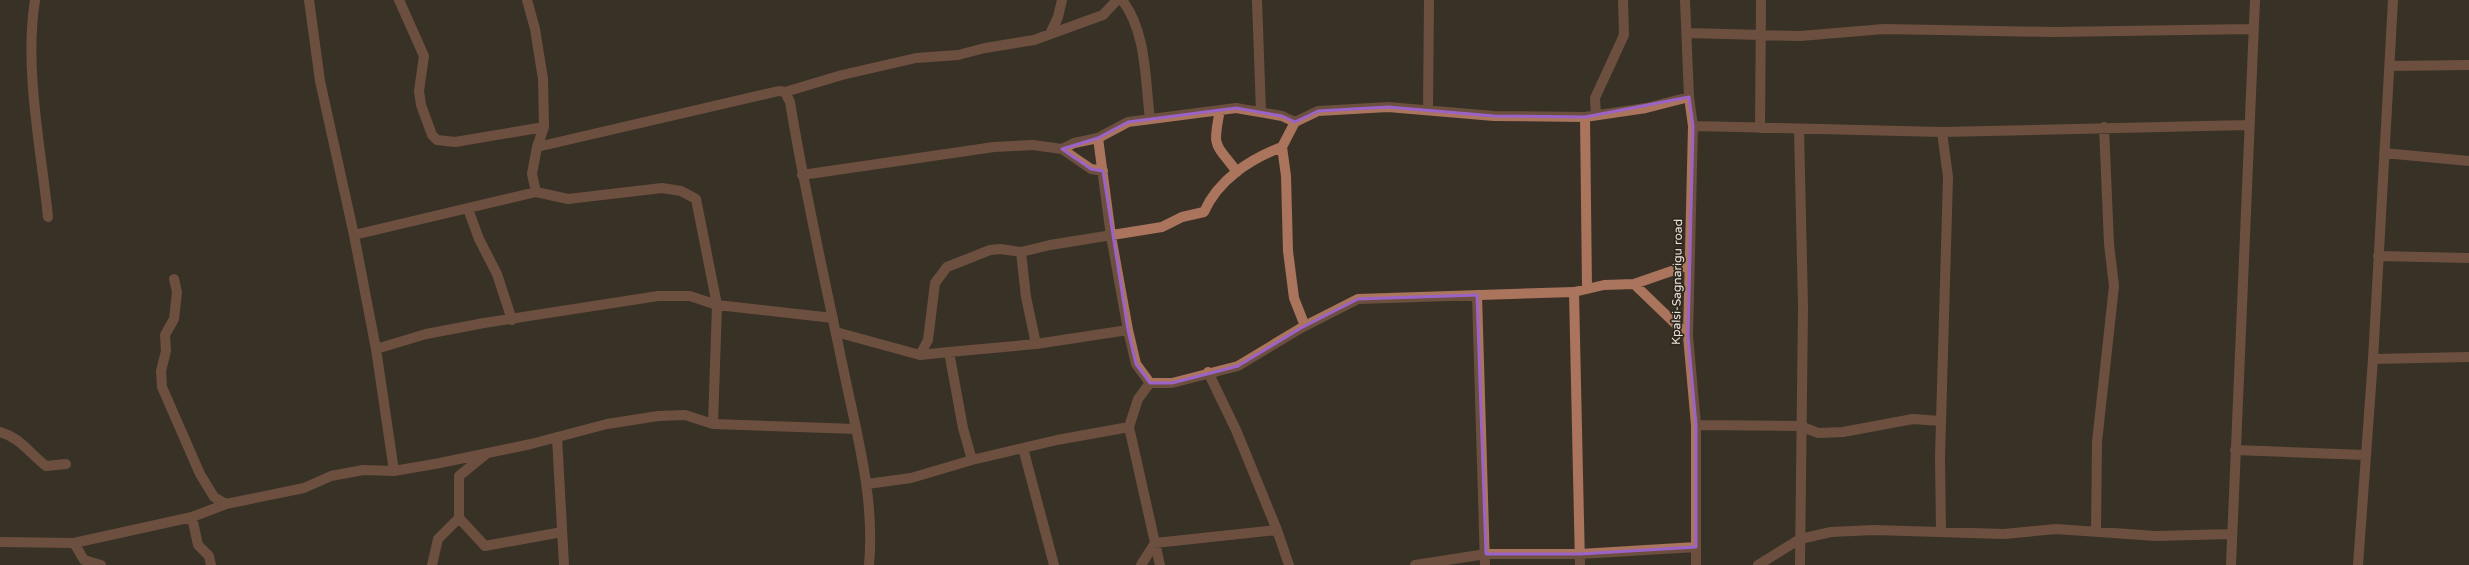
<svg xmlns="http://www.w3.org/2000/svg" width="2469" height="565" font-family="'Varela Round',sans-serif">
	<rect width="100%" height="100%" fill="#393126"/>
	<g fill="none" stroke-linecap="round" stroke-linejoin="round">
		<path stroke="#aa745d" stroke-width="10" d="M35,0C24,69 41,148 48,217
			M309,0L320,81L354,235L376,349L394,471
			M399,0L424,56L419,91L421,105L432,135L437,140L455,142L544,127
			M527,0L535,29L543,79L544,127L537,147L532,174L536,192
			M1122,0C1147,32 1145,81 1150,119
			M1257,0L1261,112
			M1685,0L1689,97L1693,126L1688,336L1696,425V565
			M1688,33L1800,36L1884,29L2054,32L2253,29
			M1050,34L1058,17L1062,0
			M2390,66L2469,65
			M785,92L842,75L916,58L958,55L985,48L1034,40L1103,15L1117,0
			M1220,110C1212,149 1215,142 1237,172
			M1428,110L1429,0
			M1596,115L1595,98L1624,35L1623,0
			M1585,117L1587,288
			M1693,126L1942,132L2248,125
			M1760,128L1761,0
			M1799,129L1803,307L1800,565
			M1098,138L1111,236L1128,330L1136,364L1150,383L1138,399L1129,427L1160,565
			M537,147L779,91L785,92L790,102C805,194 826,285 845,377C858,439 875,501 869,565
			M1062,149L1074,143L1098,138L1128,122L1236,108L1282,116L1295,122
			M2384,153L2469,161
			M802,175L994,147L1033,145L1062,149L1091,169L1103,171
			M468,209L479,239L497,274L512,320
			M354,235L536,192L568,199L662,188L681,191L696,199L717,305L713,424
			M1021,252L1026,297L1036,344
			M2378,256L2469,258
			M174,279L177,292L174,319L165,335L166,351L161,371L162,387L200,474L214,497L226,504
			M1634,284L1688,336
			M1574,292L1580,565
			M1477,295L1485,565
			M1305,326L1294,298L1288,251L1286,176L1282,147L1295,122L1318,111L1388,107L1494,116L1585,117L1646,108L1689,97
			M836,332L920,355L949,352L963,428L972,460
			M376,349L426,334L484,323L658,296H690L717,305L833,318
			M949,352L1036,344L1128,330
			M920,355L928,340L935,283L947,267L990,250L1000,249L1021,252L1050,245L1162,227L1182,217L1204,212C1218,180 1250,159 1282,147
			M2373,359L2469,357
			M1208,372L1236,430L1277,530L1289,565
			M1150,383H1172L1238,366L1301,328L1358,299L1574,292L1604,285L1634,284L1689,265
			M1696,425L1800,426L1818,433L1843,432L1913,419L1941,421
			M0,432C21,438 29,453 46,466L66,464
			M557,437L564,565
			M1023,448L1054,565
			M2235,450L2365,455
			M867,484L911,478L972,460L1057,440L1129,427
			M192,517L198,545L209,556L211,565
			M459,518L485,546L562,532
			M1941,530L1940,457L1948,177L1942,132
			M2096,531L2097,442L2114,286L2109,244L2104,127
			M0,542L74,543L192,517L226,504L304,488L331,476L363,470L394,471L440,463L531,444L607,424L658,416L685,415L713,424L856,429
			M74,543L84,560L101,565
			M432,565L438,539L459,518V476L486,454
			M1141,565L1155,543L1277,530
			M1415,565L1486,554H1580L1696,547
			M1758,565L1800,539L1831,532L1874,530L2004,534L2056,529L2156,536L2231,534
			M2231,565L2255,0
			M2358,565L2373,359L2393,0"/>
	</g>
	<path d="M0 0H2469V565H0ZM1689,97L1693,126L1688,336L1696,425V547L1580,554H1486L1477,295L1358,299L1301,328L1238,366L1172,383H1150L1136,364L1128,330L1103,171L1091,169L1062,149L1098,138L1128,122L1236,108L1282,116L1295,122L1318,111L1388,107L1494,116L1585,117Z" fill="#393126" fill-opacity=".55" fill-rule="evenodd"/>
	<path fill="none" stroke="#9b63c7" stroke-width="3" stroke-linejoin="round" d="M1689,97L1693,126L1688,336L1696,425V547L1580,554H1486L1477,295L1358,299L1301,328L1238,366L1172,383H1150L1136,364L1128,330L1103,171L1091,169L1062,149L1098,138L1128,122L1236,108L1282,116L1295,122L1318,111L1388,107L1494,116L1585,117Z"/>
	<g text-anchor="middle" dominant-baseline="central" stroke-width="3.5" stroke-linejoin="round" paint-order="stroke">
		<g font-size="12" fill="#e7e2db" stroke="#2f271d">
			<text transform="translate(1677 282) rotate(-89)">Kpalsi-Sagnarigu road</text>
		</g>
	</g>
</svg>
